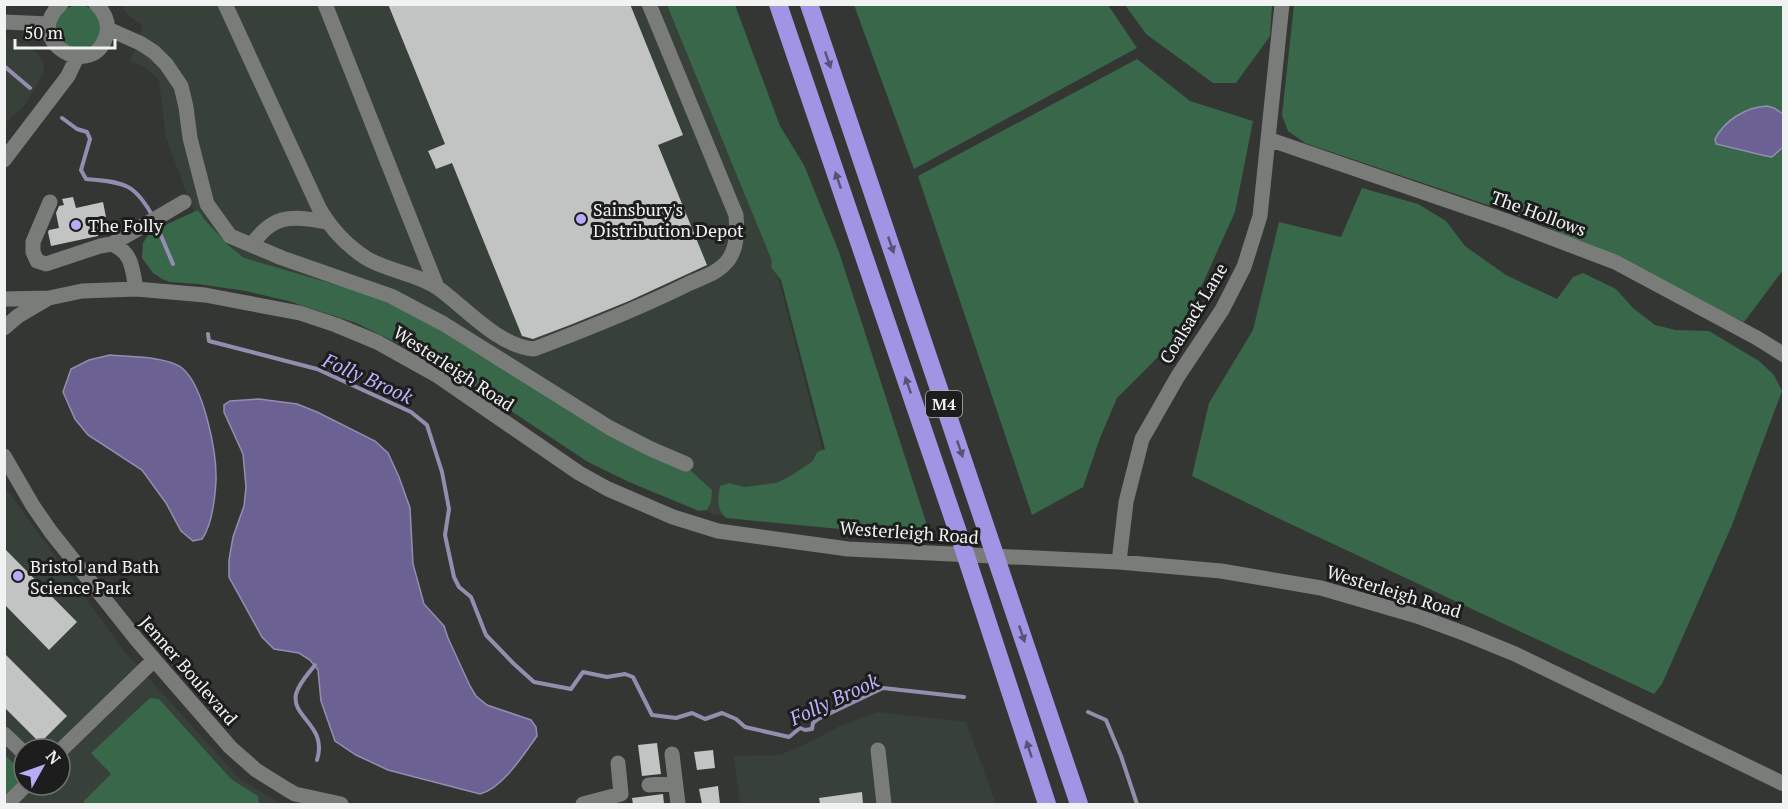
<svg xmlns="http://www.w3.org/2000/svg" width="1788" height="809" font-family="'PT Serif',serif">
	<rect width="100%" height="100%" fill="#343634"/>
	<path fill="#38403a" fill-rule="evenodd" d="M120,5H667L776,269L839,514L715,515L356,307L246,285L202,234L166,138L159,80L145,67L130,61L143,26L129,16Z
		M5,38L28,45L39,55L44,66L43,75L23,107L5,123Z
		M4,486L124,651L240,779L281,804H5ZM24,749H60V785H24Z
		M877,712L966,722L996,804H740L734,756L780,755L804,745L838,727Z"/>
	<path fill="#386749" d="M667,5H735L780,126L804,165L839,252L926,522L921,531L901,535L726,518C716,510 718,497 720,486L729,483L744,487L776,483L789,477L813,461L817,452L825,449L781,280L771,267L772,261Z
		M854,5H1108L1137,48L914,169Z
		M1125,5H1272L1270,36L1236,83H1213L1146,34Z
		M1294,5H1783V270L1744,322L1532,220L1305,143L1288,131L1282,115Z
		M57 27a22 22 0 1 1 44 0a22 22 0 1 1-44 0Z
		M1137,59L1190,101L1253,121L1235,212L1203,283L1170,345L1117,398L1100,438L1083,487L1032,515L918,176Z
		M1362,188L1418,204L1446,221L1465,246L1506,275L1557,299L1573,277L1583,273L1616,289L1633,308L1655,325L1676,330L1709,331L1759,361L1774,375L1782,391L1732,525L1662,684L1654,694L1284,521L1192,476L1209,403L1253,330L1279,222L1341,237Z
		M198,210L204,219L228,245L244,258L354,290L402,308L660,457L690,470L712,490L711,502L707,510L699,511L629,482L588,462L440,364L356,323L288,301L246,291L198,284L170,282L162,279L153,273L142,258L143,243L150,232Z
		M150,698L159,699L231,779L258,796L259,804H85L83,802L111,774L91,753Z
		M5,755L23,773L22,778L5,796Z"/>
	<path fill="#6b6293" stroke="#938eb0" stroke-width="1.5" d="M1767,106L1774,108L1783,114V147L1772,157L1766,156L1716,144L1715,139C1725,120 1746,107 1767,106Z
		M110,355C130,357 166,356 182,368C204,386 217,453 216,481C215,498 212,525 202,539L193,541L181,531L166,503L142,470L88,435L75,419L63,392L71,369L89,360Z
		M259,399L297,404L317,412L375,441L388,453L399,477L410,508L413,564L424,604L444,626L448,638L470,686L476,696L487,705L531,720L536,727L537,736C524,754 502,789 480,794L388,770L356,755L335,741L321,701L318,670L310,660L299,653L274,649L262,637L229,577V560L233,537L244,506L246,487L243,454L224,412V405L230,401Z"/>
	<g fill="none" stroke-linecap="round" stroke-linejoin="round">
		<path stroke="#938eb0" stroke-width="4" d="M4,66L30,88
			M62,118L77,129L87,132L90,139L81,170L86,179C99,180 116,181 128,187C138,192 148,207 153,217
			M156,224L173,264
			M208,334L209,341L317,369L411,412L427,425L442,472L449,509L445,535L454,577L459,587L471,597L486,635L514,664L534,682L571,689L583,672L607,677L625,674L633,677L652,715L676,718L692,713L705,719L722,713L736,719L745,727L789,737L800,728L805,730L812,729L813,723L818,719L883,688L964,697
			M315,665C308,674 299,683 296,694C291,718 328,725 317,760
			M1088,712L1106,720L1121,756L1137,804"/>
	</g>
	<path fill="#c1c4c2" d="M388,4H630L683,135L658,145L707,265L629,301L570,325L533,339L522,336L452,163L436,169L428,151L445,144Z
		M73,197L76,208L103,202L106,217L101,218L102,232L98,233V236L51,246L48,232L49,230L59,228L56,213L59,206L64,205L62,199Z
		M4,548L77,622L49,650L4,604Z
		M4,653L67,716L40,743L4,707Z
		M657,743L661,774L642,776L638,745Z
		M713,750L715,768L697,770L694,752Z
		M718,786L720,804H702L699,789Z
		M862,792L863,804H820L819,798Z
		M663,794L664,804H633L632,798Z"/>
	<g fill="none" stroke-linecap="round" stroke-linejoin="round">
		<path stroke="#7a7c7a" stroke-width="15" d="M61,4C20,41 95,84 107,33C109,22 104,12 96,4
			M225,4L319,208C331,229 346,245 366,258C387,271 416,273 438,288C466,308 498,346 534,349C587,329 640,308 690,283C704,277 720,272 729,259C738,245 737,230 736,215L649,4
			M325,4L437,287
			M4,22L49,24
			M108,29L140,43L154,52L166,64L181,86L186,107L190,138L207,204L230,236L282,258L391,296L444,324L610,428L651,449L686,464
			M1268,139L1507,221L1615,262L1757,338L1784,355
			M4,160L68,76L77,57
			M50,202L33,242V252L37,261L46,264L100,246L112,244L184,202
			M112,244C133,253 132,269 136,289
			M251,245C257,238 263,230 271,225C286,214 310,219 327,222
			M4,299L49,298L82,291L136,289L205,295L300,313L336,325L377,342L438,376L579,473L608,489L673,517L718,531L848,549L1119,562L1221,571L1321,588L1417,616L1466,634L1515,654L1784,784
			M4,328L18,316L47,299
			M4,456L33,506L51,532L137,640L230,747L256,770L288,790L295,794L341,804
			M1119,562L1126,502L1142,439L1178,376L1222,310L1244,267L1260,216L1282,4
			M4,734L24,753
			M878,750L884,804
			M60,751L154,660
			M672,754L678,804
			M649,785L675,783
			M7,804L26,785
			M583,804L621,794L618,763"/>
		<path stroke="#a294e4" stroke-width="18" d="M778,4L962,544L1047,804
			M809,4L1079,804"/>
	</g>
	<defs><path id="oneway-solid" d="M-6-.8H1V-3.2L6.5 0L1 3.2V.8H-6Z" transform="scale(1.5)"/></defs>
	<g fill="#585376">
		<use href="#oneway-solid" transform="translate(828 60) rotate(71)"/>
		<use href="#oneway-solid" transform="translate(838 180) rotate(-109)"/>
		<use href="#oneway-solid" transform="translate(891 245) rotate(71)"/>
		<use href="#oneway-solid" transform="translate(908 385) rotate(-109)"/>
		<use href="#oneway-solid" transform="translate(960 449) rotate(71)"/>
		<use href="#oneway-solid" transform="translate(1022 634) rotate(71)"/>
		<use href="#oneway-solid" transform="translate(1029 749) rotate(-108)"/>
	</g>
	<g fill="#b8abf7" stroke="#1c1d1c" stroke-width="2">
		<circle cx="581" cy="219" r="6"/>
		<circle cx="76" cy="225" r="6"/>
		<circle cx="18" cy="576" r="6"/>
	</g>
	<g text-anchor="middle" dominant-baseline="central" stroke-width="6" stroke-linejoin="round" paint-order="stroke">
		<rect fill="#1c1d1c" stroke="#b1b3b2" stroke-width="1.5" x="926" y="391" width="36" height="26" rx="4.5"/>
		<g font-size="16" font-weight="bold" fill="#f1f3f2">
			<text x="944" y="404">M4</text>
		</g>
		<g font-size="18" fill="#f1f3f2" stroke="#1c1d1c" text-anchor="start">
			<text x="593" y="209">Sainsbury's<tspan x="593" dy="21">Distribution Depot</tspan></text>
			<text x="88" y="225">The Folly</text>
			<text x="30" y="566">Bristol and Bath<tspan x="30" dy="21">Science Park</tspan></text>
		</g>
		<g font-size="18" fill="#f1f3f2" stroke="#1c1d1c">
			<text transform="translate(1539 213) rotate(20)">The Hollows</text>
			<text transform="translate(1193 313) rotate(-59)">Coalsack Lane</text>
			<text transform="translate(454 368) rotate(33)">Westerleigh Road</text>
			<text transform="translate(909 532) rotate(4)">Westerleigh Road</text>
			<text transform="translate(1394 591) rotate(17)">Westerleigh Road</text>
			<text transform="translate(189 670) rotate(49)">Jenner Boulevard</text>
		</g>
		<g font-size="20" font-style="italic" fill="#bfb2fe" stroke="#1c1d1c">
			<text transform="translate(368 378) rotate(24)">Folly Brook</text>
			<text transform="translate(834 699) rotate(-25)">Folly Brook</text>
		</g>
	</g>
	<rect width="1788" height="809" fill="none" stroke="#f1f3f2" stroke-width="12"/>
	<g transform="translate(42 767) rotate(50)"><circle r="28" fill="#1c1d1c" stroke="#717372" stroke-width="1.5"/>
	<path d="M0-4.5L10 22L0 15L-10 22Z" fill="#b8abf7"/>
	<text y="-9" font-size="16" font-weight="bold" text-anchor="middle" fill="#f1f3f2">N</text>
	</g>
	<path d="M15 39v9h100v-9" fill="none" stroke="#f1f3f2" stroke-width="3"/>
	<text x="24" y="39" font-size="18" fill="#f1f3f2" stroke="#1c1d1c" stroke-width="4.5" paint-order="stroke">50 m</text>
</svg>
